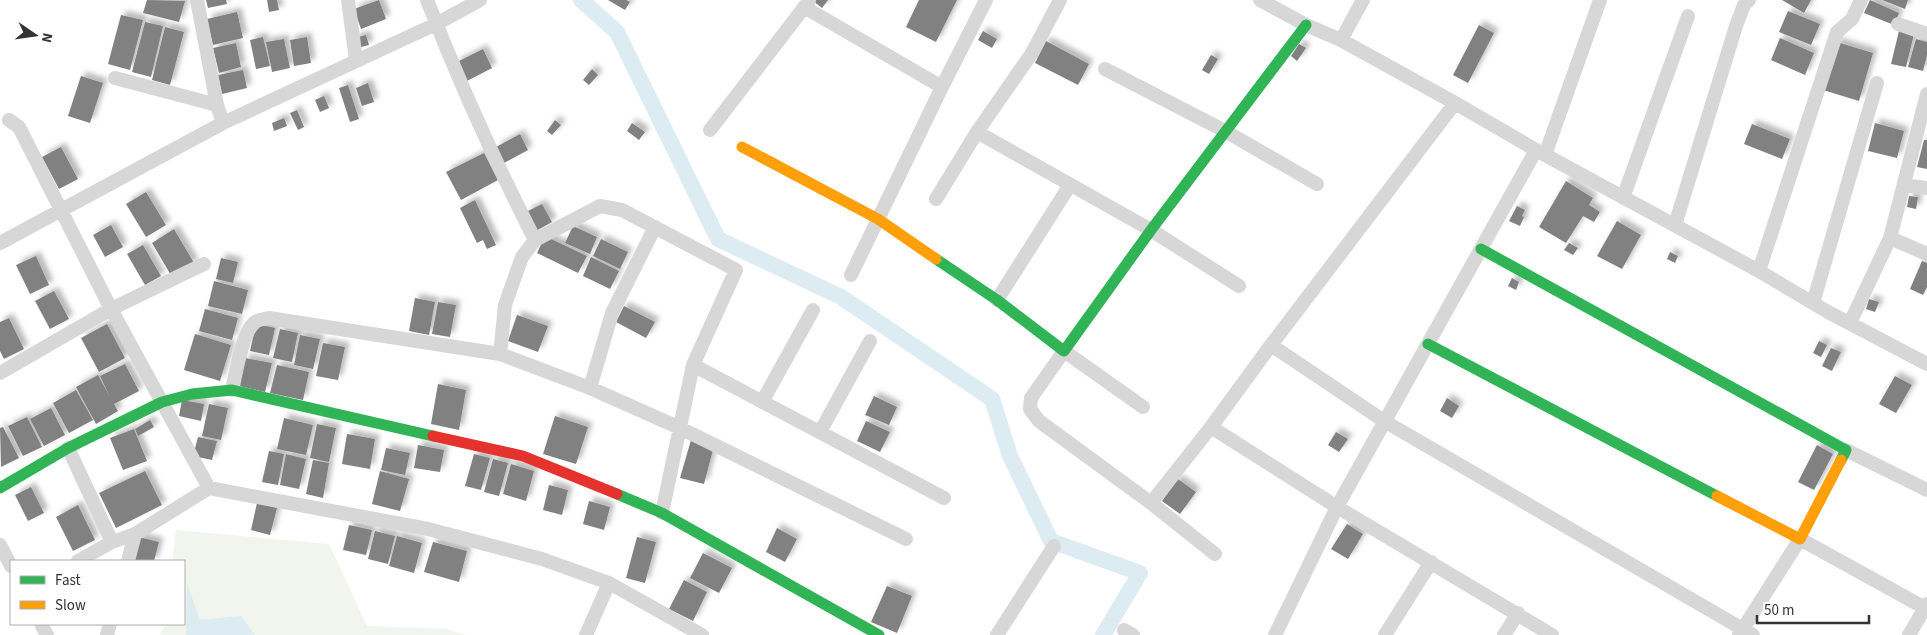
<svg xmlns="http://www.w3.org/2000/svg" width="1927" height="635" font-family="'Source Sans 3',sans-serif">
	<defs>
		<filter id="shadow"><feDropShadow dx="4.5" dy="-4.5" stdDeviation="2.5" flood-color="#0004"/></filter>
	</defs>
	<rect width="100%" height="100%" fill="#fff"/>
	<path fill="#f1f5ed" d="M176,530L329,544L367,626L446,629L466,635H160L165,624H184V561H172Z"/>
	<path fill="#ddebf3" d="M187,584L200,620L241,616L255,635H186Z"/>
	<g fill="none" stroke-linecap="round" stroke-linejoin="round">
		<path stroke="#ddebf3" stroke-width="16" d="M581,0L617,32L718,239L841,297L992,399L1010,456L1051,541L1140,573L1103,635"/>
	</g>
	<path fill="#818181" filter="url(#shadow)" d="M147,0L185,1L179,22L143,13Z
		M206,0H226L227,4L208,8Z
		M267,0H277L279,10L269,12Z
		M379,0L386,19L361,29L354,9Z
		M608,0H626L630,2L625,10Z
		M813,0H828L822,8L813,1Z
		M919,0H957L936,42L906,27Z
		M1782,0H1811L1804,13Z
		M1870,0L1899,13L1894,25L1864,13Z
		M1882,0H1908L1905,9Z
		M1788,11L1820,24L1811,45L1779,32Z
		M237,12L243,38L213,45L207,19Z
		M121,15L143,20L130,70L108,64Z
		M145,22L163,26L151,77L132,72Z
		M1479,25L1494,33L1468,83L1453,75Z
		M165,27L184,32L170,85L152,80Z
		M983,31L997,39L992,48L978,40Z
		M1899,31L1914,34L1906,67L1891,64Z
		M366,35L369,45L357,48L354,38Z
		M263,37L270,66L256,69L250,40Z
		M307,37L311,63L294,66L290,40Z
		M1780,38L1814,53L1805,75L1771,60Z
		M284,39L290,68L272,72L266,42Z
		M1916,39L1927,42V55L1923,71L1908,67Z
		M1046,41L1089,64L1078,85L1035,63Z
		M1837,42L1873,53L1859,101L1823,90Z
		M236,43L241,67L219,73L213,48Z
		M1299,44L1306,48L1297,61L1291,56Z
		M483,49L492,68L465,82L455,63Z
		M1211,55L1218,59L1209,74L1202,70Z
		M592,69L598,75L589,85L583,80Z
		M243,70L247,88L222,94L218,75Z
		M81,76L103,83L90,123L68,116Z
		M368,83L374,102L362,106L356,88Z
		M348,85L359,119L350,122L339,88Z
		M324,96L329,108L320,112L315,100Z
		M297,110L304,127L298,130L290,113Z
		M284,118L287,126L274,131L272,123Z
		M555,120L561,125L552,135L547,131Z
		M632,123L645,132L639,140L627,131Z
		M1875,123L1904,131L1897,158L1868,151Z
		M1752,124L1790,139L1782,159L1744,144Z
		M520,134L528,150L504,163L496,147Z
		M1924,140H1927V169L1917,167Z
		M61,147L78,179L59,189L42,157Z
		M484,153L498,180L461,200L446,172Z
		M1566,181L1593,198L1589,205L1600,212L1594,222L1583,216L1566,243L1539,227Z
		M146,192L166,225L146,237L126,204Z
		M1909,196L1918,197L1916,209L1907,207Z
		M475,200L496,245L487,249L483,240L477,243L460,208Z
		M542,204L552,222L536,231L526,212Z
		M1517,206L1525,210L1522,216L1524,217L1520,226L1509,221Z
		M1617,221L1641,235L1622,269L1597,256Z
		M111,225L123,247L105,257L93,235Z
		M573,226L597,237L590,254L565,243Z
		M174,229L194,263L172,277L152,243Z
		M545,236L587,256L578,273L537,253Z
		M601,239L628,252L620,269L593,256Z
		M1569,243L1578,248L1573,255L1564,250Z
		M143,245L161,276L145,285L127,254Z
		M1670,252L1678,256L1675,263L1667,259Z
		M36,256L49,285L30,294L16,265Z
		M591,257L619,271L610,289L583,276Z
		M221,258L238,262L233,283L216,279Z
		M1922,261L1927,263V287L1923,295L1910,289Z
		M1512,278L1519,282L1516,290L1508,286Z
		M214,281L248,290L242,314L208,306Z
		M54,291L69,319L50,329L35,301Z
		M415,298L435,302L429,335L409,331Z
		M1869,299L1879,302L1875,312L1866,309Z
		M438,302L456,305L450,337L432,334Z
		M624,306L655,322L646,338L616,322Z
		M205,309L238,318L232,340L199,331Z
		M517,315L548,326L538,352L508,341Z
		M9,318L24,349L4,359L0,351V322Z
		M107,324L125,358L99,372L81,338Z
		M256,324L275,328L269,355L250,351Z
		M280,329L298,333L292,362L273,358Z
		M195,334L231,345L220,381L184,370Z
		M300,335L320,339L313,369L294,365Z
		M1819,341L1827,345L1821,357L1813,353Z
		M323,343L345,347L338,380L316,376Z
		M1831,348L1841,352L1832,371L1822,366Z
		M245,358L272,363L265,392L239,386Z
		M125,364L139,391L114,404L118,411L96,424L76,387L98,375L110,397L100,376Z
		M277,365L309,372L303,400L270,393Z
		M1895,376L1912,385L1896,413L1879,404Z
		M438,384L466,390L459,430L431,424Z
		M76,390L93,420L69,433L53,403Z
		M874,396L897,407L889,425L865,415Z
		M1447,398L1459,406L1452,418L1440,411Z
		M182,400L204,404L201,421L179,416Z
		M209,404L228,408L221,440L202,436Z
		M51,408L65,435L44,446L30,419Z
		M555,416L588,427L576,464L543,454Z
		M27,417L42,447L23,456L8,426Z
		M284,418L313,425L306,455L277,449Z
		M150,420L154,427L138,436L135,429Z
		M866,421L890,432L880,452L857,441Z
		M317,424L336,428L329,462L310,458Z
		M3,427L19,458L1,467L0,428Z
		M134,429L147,461L123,470L110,438Z
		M1336,432L1348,439L1339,452L1328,445Z
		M347,434L375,439L370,469L342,464Z
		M198,437L217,441L212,460L193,456Z
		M691,440L714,446L704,484L680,478Z
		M418,445L444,450L440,472L414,468Z
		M1817,445L1833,454L1814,490L1798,482Z
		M386,448L410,453L405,475L381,470Z
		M269,451L284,454L278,485L262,482Z
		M286,454L306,459L299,489L280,485Z
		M474,454L490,458L481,490L465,486Z
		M493,459L508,463L499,496L484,492Z
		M313,460L329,463L323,498L306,494Z
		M511,464L534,471L526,501L503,494Z
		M145,471L162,505L116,528L99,493Z
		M380,471L409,479L400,511L372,504Z
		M1178,479L1196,492L1180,514L1162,501Z
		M549,485L568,490L562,515L543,510Z
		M31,487L44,513L28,521L15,495Z
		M589,501L610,507L604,530L583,524Z
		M257,503L277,508L270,535L251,530Z
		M78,505L95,540L73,551L56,517Z
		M1347,524L1363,534L1348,559L1331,549Z
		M349,525L372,530L366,555L343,550Z
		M777,528L797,539L785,562L766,552Z
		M375,531L395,536L388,564L368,559Z
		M397,536L422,543L414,573L389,566Z
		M139,537L159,542L154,561H133Z
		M637,537L656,542L645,583L626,578Z
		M433,542L467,551L459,582L424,572Z
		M703,553L732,568L719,593L690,578Z
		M684,580L707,592L693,621L669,609Z
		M887,586L912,596L897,633L871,622Z"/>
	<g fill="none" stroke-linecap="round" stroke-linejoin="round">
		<path stroke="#d7d7d7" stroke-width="14" d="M197,0L217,105L223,123
			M348,0L356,60
			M427,0C459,82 495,162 535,240
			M1260,0L1306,25L1341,40L1455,103L1536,150L1759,271L1828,312L1927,364
			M804,7L942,87L986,0
			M1898,24L1927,34
			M1341,40L1363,0
			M1105,69L1225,131L1317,184
			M115,78L217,105
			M9,120L19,127L111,309L209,488L428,529L542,559L609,583L702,635
			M710,130L809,1
			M977,132L1151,230L1239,286
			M1545,155L1600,0
			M1904,185L1927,188
			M1623,198L1688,16
			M936,199L977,132L1032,53L1060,0
			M1675,225L1736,26L1744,5L1749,0
			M1890,238L1927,254
			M0,243L223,123L436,24L480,0
			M1759,271L1837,32L1852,19L1861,0
			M851,275L942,87
			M997,300L1070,185
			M1813,303L1877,83
			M1850,323L1890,238L1927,94
			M1271,345L1384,421L1753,635
			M500,354L505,305L522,257L535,240L600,206L622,210L736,270L693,365
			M0,373L111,309L204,264
			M590,388L612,313L655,227
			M232,390C236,374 242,333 254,323C258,319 264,319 269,318L500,354L590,388L680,428L906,539
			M762,402L813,310
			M1143,407L1064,351L1031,398L1030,409L1039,421L1151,503
			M1211,427L1337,507L1552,635
			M820,432L870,341
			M68,448L112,542
			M1846,450L1927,490
			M662,513L693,365L944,498
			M0,545L11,566
			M1215,554L1151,503L1211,427L1271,345L1455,103
			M78,561L112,542L135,534L209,488
			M128,561L135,534
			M41,624L47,635
			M1124,630L1133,635
			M107,635L110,624
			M586,635L609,583
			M997,635L1054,546
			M1275,635L1337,507L1536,150
			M1385,635L1431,562
			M1504,635L1518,613
			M1739,635L1800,539L1925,608
			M1909,635L1927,604"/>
		<path stroke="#30b455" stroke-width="11" d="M1481,249L1846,450L1841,460
			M936,259L997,300L1064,351L1151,230L1306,25
			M1428,344L1717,496
			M0,488L68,448L162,402L192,394L232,390L433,436
			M617,494L662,513L879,635"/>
		<path stroke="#ff9f0a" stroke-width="11" d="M742,147L878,219L936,259
			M1717,496L1800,539L1841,460"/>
		<path stroke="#e5322d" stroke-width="11" d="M433,436L523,456L617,494"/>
	</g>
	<rect x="10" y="560" width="175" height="65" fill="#ffffff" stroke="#adadad"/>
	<rect x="20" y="576" width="25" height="8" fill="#30b455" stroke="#adadad"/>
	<text x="55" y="585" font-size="15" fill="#333333">Fast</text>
	<rect x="20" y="601" width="25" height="8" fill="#ff9f0a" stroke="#adadad"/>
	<text x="55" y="610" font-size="15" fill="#333333">Slow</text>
	<g transform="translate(35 35) rotate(103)" stroke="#ffffff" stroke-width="4" paint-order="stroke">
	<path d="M0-4L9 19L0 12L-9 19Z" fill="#333333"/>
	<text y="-8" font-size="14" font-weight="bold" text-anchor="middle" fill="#333333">N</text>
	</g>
	<path d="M1757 615v8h112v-8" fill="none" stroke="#333333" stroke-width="2.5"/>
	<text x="1764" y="615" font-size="15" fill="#333333" stroke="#ffffff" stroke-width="4" paint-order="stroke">50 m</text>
</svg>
